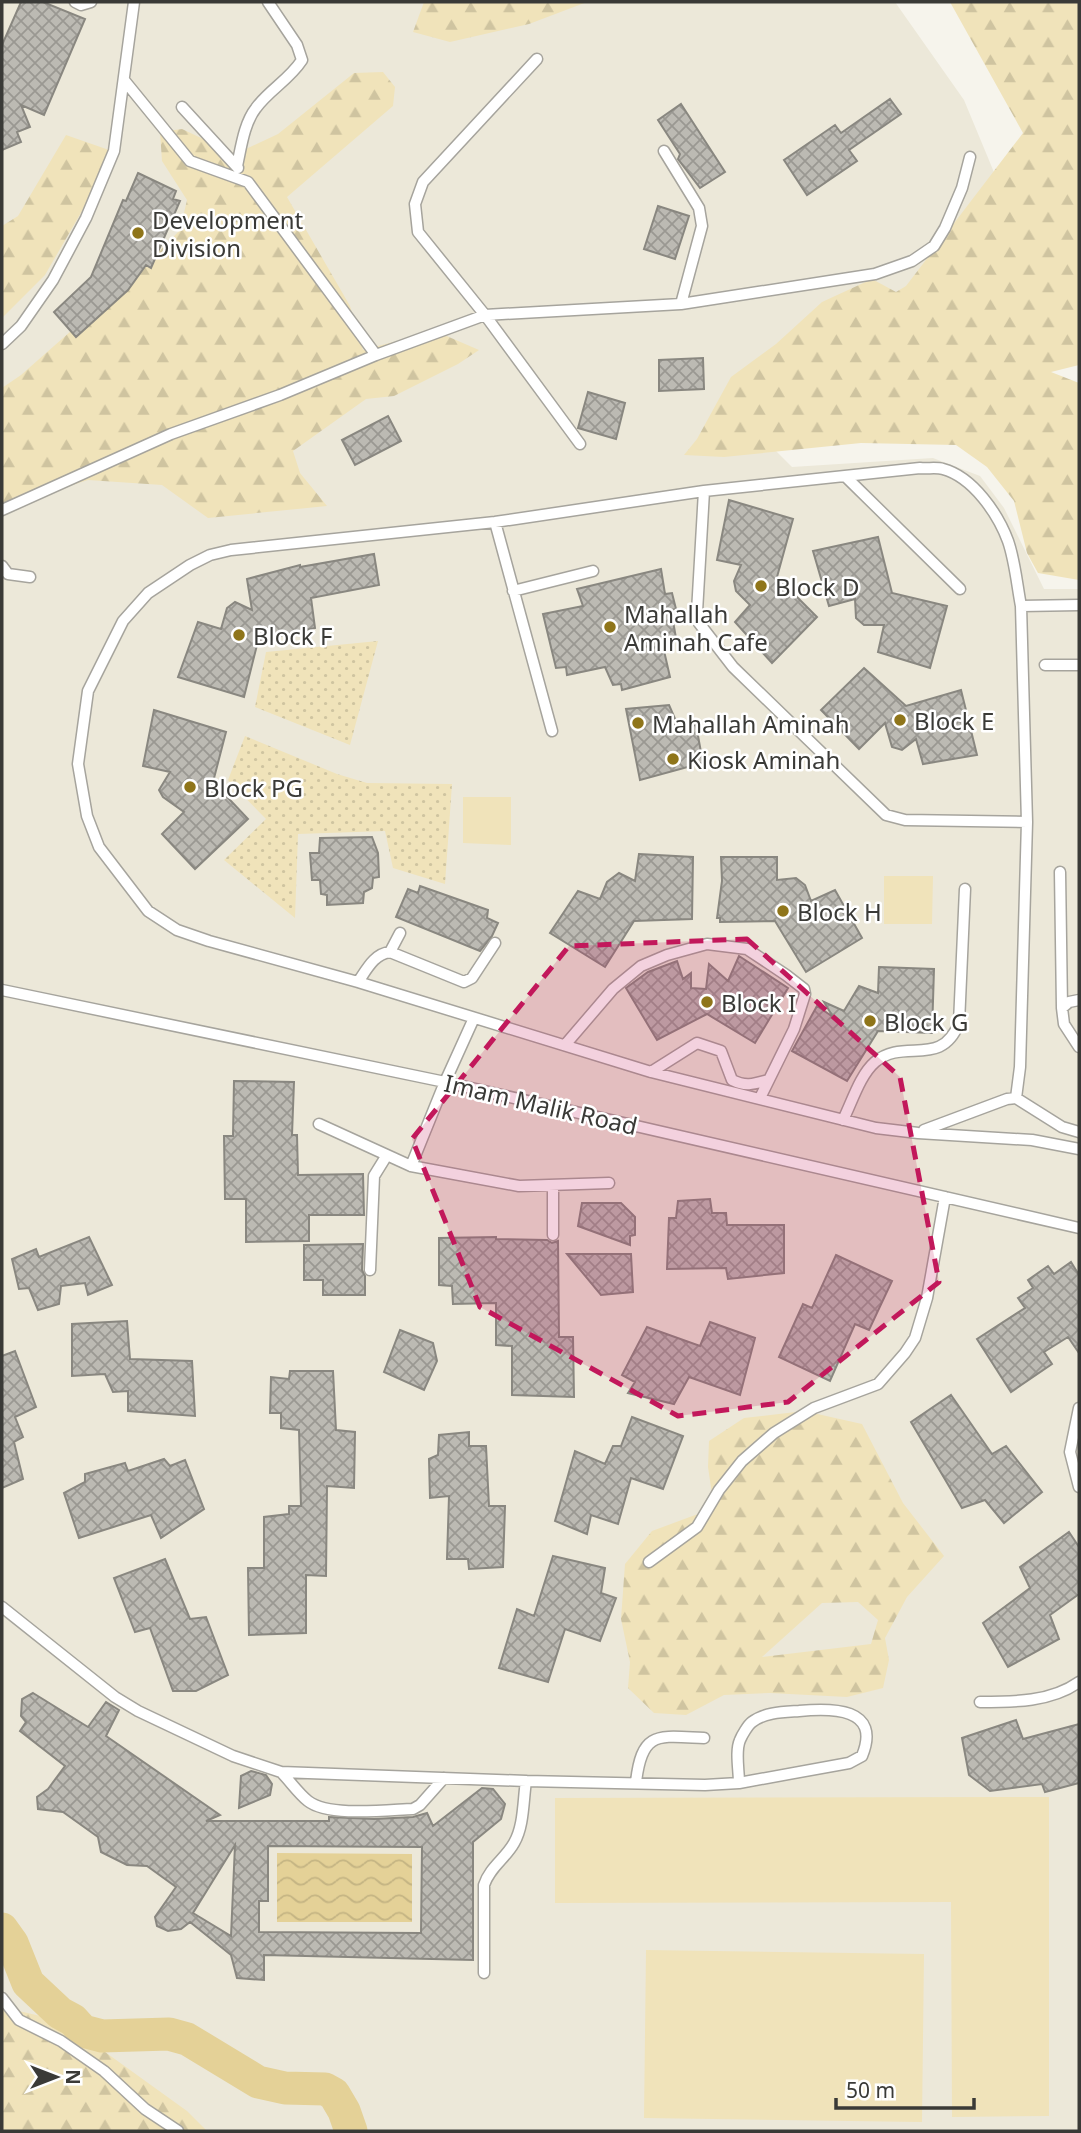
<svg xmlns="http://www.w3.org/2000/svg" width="1081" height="2133" font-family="'Noto Sans',sans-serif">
	<defs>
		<pattern id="forest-firs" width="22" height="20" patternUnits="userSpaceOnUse" patternTransform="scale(1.75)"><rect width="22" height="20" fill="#f0e3ba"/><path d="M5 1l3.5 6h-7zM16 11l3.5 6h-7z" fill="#cfc4a0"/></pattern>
		<pattern id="park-dots" width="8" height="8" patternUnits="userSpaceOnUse" patternTransform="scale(1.75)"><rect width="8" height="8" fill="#f0e3ba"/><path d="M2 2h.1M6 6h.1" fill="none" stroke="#cfc4a0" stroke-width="1.8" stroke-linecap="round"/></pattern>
		<pattern id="water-waves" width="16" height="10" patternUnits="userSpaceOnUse" patternTransform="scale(1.75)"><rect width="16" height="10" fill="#e4d197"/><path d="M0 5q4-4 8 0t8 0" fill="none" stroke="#c4b483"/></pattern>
		<pattern id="building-cross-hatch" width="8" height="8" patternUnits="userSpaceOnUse" patternTransform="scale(1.75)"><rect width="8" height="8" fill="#bcbab3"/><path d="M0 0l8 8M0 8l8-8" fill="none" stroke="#9a9892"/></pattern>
	</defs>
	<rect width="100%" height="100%" fill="#f6f4ec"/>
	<path fill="#ece8d9" d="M2,2H895L964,100L1013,218L760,435L792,467L933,458L980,476L1004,508L1044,589H1079V2131H2Z"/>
	<path fill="#f0e3ba" d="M463,797H511V845L463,843Z
		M884,876H933L932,924H884Z
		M1049,1797V2116L952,2117L951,1902L555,1903V1798Z
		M646,1950L924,1954L922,2122L644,2118Z"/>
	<path fill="url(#forest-firs)" fill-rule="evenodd" d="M424,2H587L529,24L450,42L413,32Z
		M950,2H1079V365L1051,372L1079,383V580L1038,573L1027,553L1014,501L987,467L956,445L861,443L724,457L684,455L697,439L731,377L776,344L822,302L872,279L896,292L906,286L1023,133Z
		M383,72L395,87L393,106L287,197L350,306L363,350L435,331L479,350L458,364L394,396L366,399L293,451L300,473L327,506L208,518L162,485L88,480L2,508V388L21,375L146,265L180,230L187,200L162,161L160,132L182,129L235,154L278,134L354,73Z
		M66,135L109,150L82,211L45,275L2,318V226L18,216Z
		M804,1411L862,1424L903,1503L944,1556L907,1597L885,1638L889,1660L883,1688L847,1697L770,1693L724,1695L686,1715L654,1713L628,1688L630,1662L621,1619L625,1564L652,1531L714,1508L708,1467L709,1441L744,1418ZM858,1602L878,1620L871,1644L762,1657L822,1603Z
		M2,2003L6,2008L62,2021L187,2111L207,2131H2Z"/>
	<path fill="url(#park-dots)" d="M378,641L350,745L255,707L266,652Z
		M245,736L337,774L367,783L452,784L445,884L393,868L385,831L298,834L295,918L224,860L266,819L228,780Z"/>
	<path fill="url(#water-waves)" d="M277,1853L412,1854V1922H277Z"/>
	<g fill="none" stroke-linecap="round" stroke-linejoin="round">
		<path stroke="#e4d197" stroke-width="33" d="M2,1929L12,1943L28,1983L60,2013L73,2020L83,2031L102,2036L169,2034L187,2039L258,2082L285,2088L325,2089L334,2094L344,2111L351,2131"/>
	</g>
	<path fill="url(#building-cross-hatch)" stroke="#898780" stroke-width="2" fill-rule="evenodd" d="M21,2H43L85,19L44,115L21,105L30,127L17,132L21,142L2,150V45Z
		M890,99L901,114L849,150L857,161L807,195L784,160L835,125L841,133Z
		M681,104L725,172L700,188L678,159L680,154L658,120Z
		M138,173L176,191L173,199L180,201L151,268L146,265L128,290L76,337L54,312L91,277L123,200L126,201Z
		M658,206L689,216L675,259L644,249Z
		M703,358L704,389L659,391V360Z
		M588,392L625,403L616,439L578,428Z
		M388,416L401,441L355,465L342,440Z
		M729,500L793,519L777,577L817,617L772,663L735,622L750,605L736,591L734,581L741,565L717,560Z
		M878,537L892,593L947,606L930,668L878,652L884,625H864L856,618L855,599L829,606L813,551Z
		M374,554L379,585L311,598L315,628L258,641L244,697L178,677L198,622L221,629L227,608L235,602L252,610L247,579L300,565V567Z
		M661,569L665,594L672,593L676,609L671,610L676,638L662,642L670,677L622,690L621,684L613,685L605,667L567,675L566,667L556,668L543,614L583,606L577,589Z
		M864,668L906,706L961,690L977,755L923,764L916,739L902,750L892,747L885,723L859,749L821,710Z
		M669,705L679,728L696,725L703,763H695V765L640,780L626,709Z
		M154,710L226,732L213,782L248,819L195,869L162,834L184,812L163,797L159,790L170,772L143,766Z
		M372,837L378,853L379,877L373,878L372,888L364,892L363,903L327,905V895L321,894L320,880H312L310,853H319L320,838Z
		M639,854L693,857L692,919L634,921L605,967L550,933L578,891L600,899L607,882L619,873L635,881Z
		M721,857H777V880L796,878L805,885L811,901L835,890L862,938L806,972L775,921L720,922V918H717L722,881Z
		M420,886L488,910L487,918L498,923L492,936L480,951L396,917L408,889L418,893Z
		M739,956L788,988L755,1043L707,1014L657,1040L626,988L648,972L677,961L683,979L691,973V988L706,989L709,964L728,981Z
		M879,967L934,969L932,1033L878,1031L847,1081L792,1051L817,1006L833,1017L824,1002L844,1011L859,986L878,993Z
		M234,1081L294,1082L292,1135H297L298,1175L363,1174L364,1215H309V1241L246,1242V1199H225L224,1136H233Z
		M710,1199L712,1213H726L727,1225H784V1273L728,1279L726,1268L667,1269L669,1218H676L678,1201Z
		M582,1203H621L635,1217V1235L630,1236V1245L578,1226Z
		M89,1237L112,1285L88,1295L85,1283L61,1286L59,1304L38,1310L29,1288L19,1289L12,1259L36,1249L39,1257Z
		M496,1237V1239L547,1240L552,1243L558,1241L559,1337H573L574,1397L512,1395V1346L496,1345V1303L453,1304L452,1286L439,1285V1238Z
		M363,1244L362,1270L365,1276V1295H323V1280H304V1245Z
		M567,1254H631L633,1292L601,1295Z
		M836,1255L892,1281L869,1330L855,1324L830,1381L779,1357L803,1304L812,1308Z
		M1071,1262L1079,1275V1353L1068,1337L1044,1352L1052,1364L1011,1392L977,1339L1025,1308L1018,1298L1033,1288L1028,1280L1048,1266L1054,1274Z
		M127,1321L130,1359L192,1361L195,1416L128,1411V1391L113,1392L105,1374L72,1376V1324Z
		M710,1322L755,1338L740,1395L689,1377L674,1404L628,1393L635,1382L622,1375L647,1327L700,1346Z
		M400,1330L433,1343L437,1361L424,1390L384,1372Z
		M15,1351L36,1407L15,1417L23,1437L14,1442L23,1479L2,1488V1356Z
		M290,1371H333L336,1430L355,1432L354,1488L327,1486L326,1576L306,1575V1633L249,1635L248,1568H264V1517L289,1514V1506H301L299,1430L281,1428V1413H270L271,1377L289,1379Z
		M951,1395L992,1454L1006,1446L1042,1492L1004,1523L985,1500L962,1508L911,1422Z
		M632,1417L683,1436L663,1489L631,1478L618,1524L591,1515L587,1534L555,1521L575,1451L605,1464L613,1446H621Z
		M469,1432V1446H486L489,1506H505L503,1567L469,1569L468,1559H447L449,1496L430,1498L429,1459L438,1455L439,1435Z
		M164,1459L170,1466L185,1460L204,1509L161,1538L151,1515L79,1538L64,1493L85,1482V1474L125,1463L128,1471Z
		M1069,1532L1079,1547V1594L1050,1615L1059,1639L1008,1667L983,1623L1030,1588L1020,1567Z
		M553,1556L605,1568L601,1593L616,1598L600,1641L565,1629L548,1682L499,1668L517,1609L534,1616Z
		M165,1559L190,1619L206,1617L228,1675L196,1691H173L150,1628L135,1632L114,1578Z
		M33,1693L88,1727L106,1702L119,1710L106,1736L220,1815L206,1821H329V1817L374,1819L413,1817L427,1813L433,1826L482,1788L493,1789L505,1804L501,1819L473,1842V1960L264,1955V1980L237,1978L231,1955L190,1922L181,1929L168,1931L157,1926L155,1917L176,1887L147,1866L127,1865L101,1852L98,1837L63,1812L38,1809L37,1797L48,1789L65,1766L20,1731L26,1722L21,1716L22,1699ZM235,1845L231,1936L193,1913ZM268,1846L422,1847L421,1933L259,1932V1901H268Z
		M1016,1720L1023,1739L1079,1724V1783L1045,1792L1042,1784L990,1791L969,1775L962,1738Z
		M251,1771L266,1775L272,1784L270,1795L239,1808L241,1776Z"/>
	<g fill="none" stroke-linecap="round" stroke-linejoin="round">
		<g stroke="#a6a49d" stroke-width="13">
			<path id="lane" d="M75,2L81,5L91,2
				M537,59L423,182L415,204L418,232L485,315L681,304L875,274L912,261L934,246L945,228L962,188L970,157
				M124,80L190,161L248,182L376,355L485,315L580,444
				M182,107L238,168
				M664,151L699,208L702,226L681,304
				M237,166C241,148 244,123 256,108C269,90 289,80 302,60L297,45L268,2
				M2,344L21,326L53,280L86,218L114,151L134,2
				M847,478L960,589
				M704,491L920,468C927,469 936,467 943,469C973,477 998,514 1008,541C1015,561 1017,585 1021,606
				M2,510L171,434L280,395L376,355
				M495,522L552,731
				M2,566L8,574L30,577
				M513,591L593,571
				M1045,665H1079
				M1027,822L905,820L886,815L733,667L699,623L697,612L704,491L495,522L231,550L210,555L190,565L148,593L123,621L88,691L78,764L87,816L99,847L148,911L177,930L209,941L358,982L651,1072L876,1128L918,1133L1032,1140L1079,1149
				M1060,872L1062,1008
				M390,952L400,933
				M358,982C367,969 374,954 390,952L464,982L472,978L495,943
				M2,990L445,1082L1079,1228
				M1079,1000L1069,1002L1062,1008L1064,1024L1079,1047
				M474,1018L445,1082L411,1166L519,1186L609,1183
				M565,1045L613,989L641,966L667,955L707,944L747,949L786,975L804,989L805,994L794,1029L760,1098
				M651,1072L697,1043L721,1051L732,1080C746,1087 754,1084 768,1080
				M1016,1098L1062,1127L1079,1132
				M843,1120C852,1102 860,1075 875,1062C904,1037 941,1069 959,1023L965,889
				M319,1124L411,1166
				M924,1130L1007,1099L1016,1098L1020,1067L1027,822L1021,606L1079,605
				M553,1235V1185
				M370,1270L374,1176L387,1155
				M1079,1408L1070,1452L1079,1487
				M649,1562L697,1527L719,1490L742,1461L774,1433L814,1408L878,1384L905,1353L915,1338L927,1298L945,1197
				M2,1607L115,1697L138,1711L233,1756L281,1772L526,1781L705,1785L739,1783L849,1763L862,1756C882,1707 831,1708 799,1711C784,1712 765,1712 752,1722C748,1725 742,1735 740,1740C735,1751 739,1770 739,1783
				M980,1702C1014,1702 1051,1702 1079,1682
				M281,1772C290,1781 298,1793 308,1801C328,1817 387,1810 413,1809L420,1805L444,1778
				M636,1782C642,1730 658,1736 704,1738
				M484,1973V1885C490,1867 505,1859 514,1843C524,1826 523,1801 526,1781
				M2,1998L19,2020L61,2041L104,2071L145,2109L178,2131"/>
		</g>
		<use href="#lane" stroke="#fff" stroke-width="10"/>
	</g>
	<path fill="#c2185b" fill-opacity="0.2" stroke="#c2185b" stroke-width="5" stroke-dasharray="14 9" stroke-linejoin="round" d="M747,939L900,1077L939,1282L788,1402L678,1416L480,1307L412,1139L569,946Z"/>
	<g fill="#8f751a" stroke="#fff" stroke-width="2.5">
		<circle cx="138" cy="233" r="7"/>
		<circle cx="761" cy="586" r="7"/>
		<circle cx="610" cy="627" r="7"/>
		<circle cx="239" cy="635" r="7"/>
		<circle cx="900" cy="720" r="7"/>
		<circle cx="638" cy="723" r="7"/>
		<circle cx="673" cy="759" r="7"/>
		<circle cx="190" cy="787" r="7"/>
		<circle cx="783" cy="911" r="7"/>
		<circle cx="707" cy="1002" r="7"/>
		<circle cx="870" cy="1021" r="7"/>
	</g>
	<g text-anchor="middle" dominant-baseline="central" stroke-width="5" stroke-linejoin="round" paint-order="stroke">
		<g font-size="24" fill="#3a3a37" stroke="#fff" text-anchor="start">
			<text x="152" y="219">Development<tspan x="152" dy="28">Division</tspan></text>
			<text x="775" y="586">Block D</text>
			<text x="624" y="613">Mahallah<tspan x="624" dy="28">Aminah Cafe</tspan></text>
			<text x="253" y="635">Block F</text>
			<text x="914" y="720">Block E</text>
			<text x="652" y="723">Mahallah Aminah</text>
			<text x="687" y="759">Kiosk Aminah</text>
			<text x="204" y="787">Block PG</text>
			<text x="797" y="911">Block H</text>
			<text x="721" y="1002">Block I</text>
			<text x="884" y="1021">Block G</text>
		</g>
		<g font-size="24" fill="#3a3a37" stroke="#fff">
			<text transform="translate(541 1104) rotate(13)">Imam Malik Road</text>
		</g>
	</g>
	<rect width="1081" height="2133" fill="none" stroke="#3a3a37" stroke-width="7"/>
	<g transform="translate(56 2077) rotate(90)" stroke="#ffffff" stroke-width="5" paint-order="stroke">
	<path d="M0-5L12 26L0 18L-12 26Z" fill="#3a3a37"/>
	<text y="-10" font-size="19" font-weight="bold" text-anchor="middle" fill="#3a3a37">N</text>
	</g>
	<path d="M836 2098v10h138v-10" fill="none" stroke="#3a3a37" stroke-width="3.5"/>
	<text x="846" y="2098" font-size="21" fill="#3a3a37" stroke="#ffffff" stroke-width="5" paint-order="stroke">50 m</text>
</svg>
